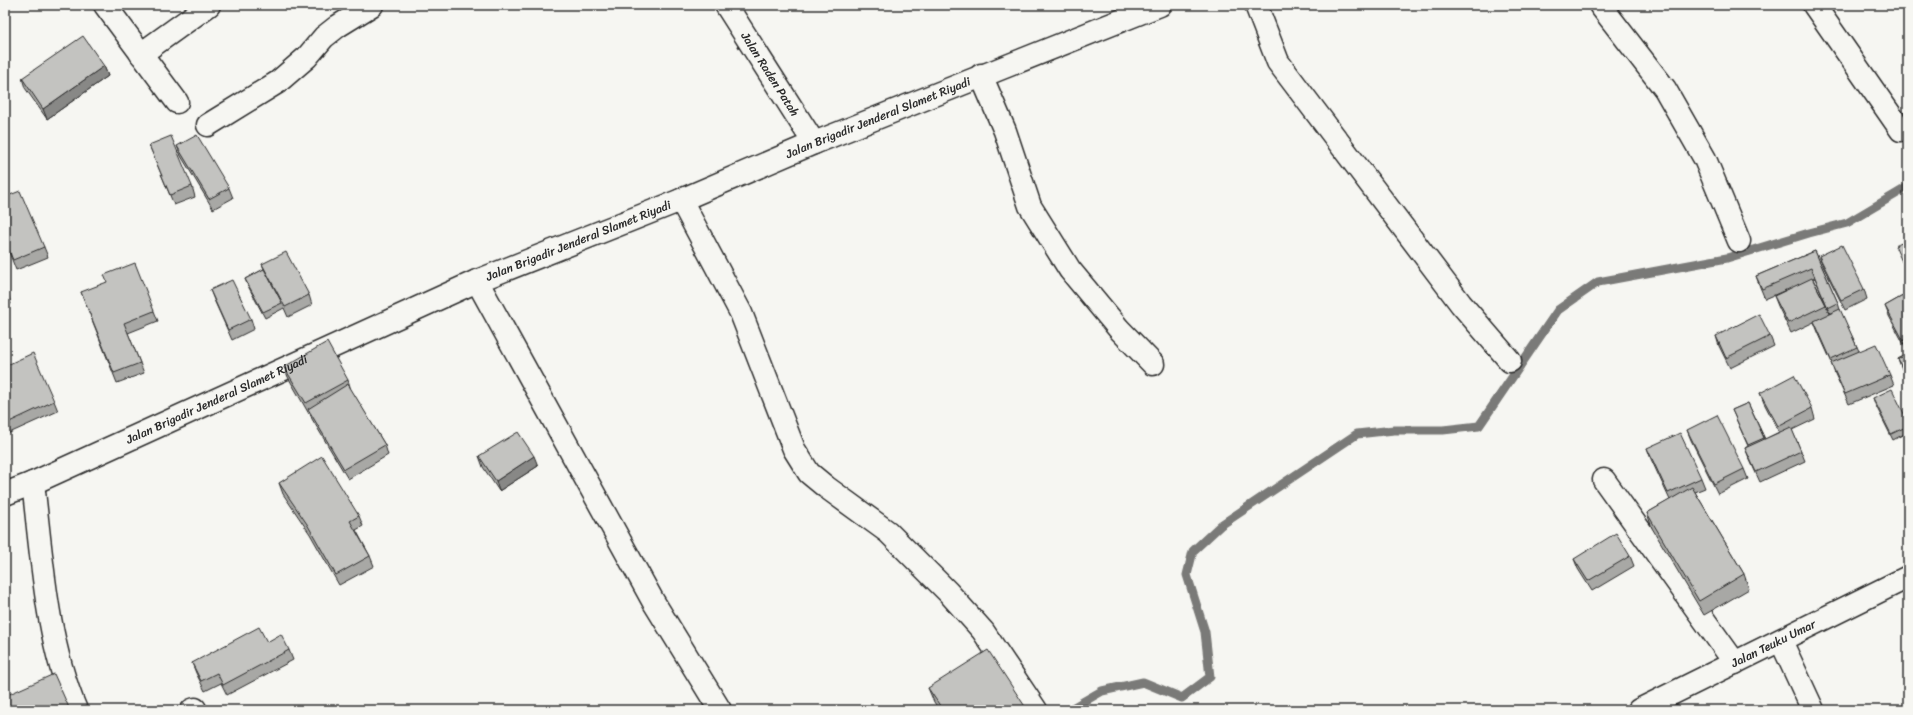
<svg xmlns="http://www.w3.org/2000/svg" width="1913" height="715" font-family="Sriracha,sans-serif">
	<rect width="100%" height="100%" fill="#f6f6f2"/>
	<filter id="ink" filterUnits="userSpaceOnUse"><feTurbulence type="fractalNoise" baseFrequency=".025" numOctaves="2"/><feDisplacementMap in="SourceGraphic" scale="8" xChannelSelector="R" yChannelSelector="G"/><feConvolveMatrix kernelMatrix="1 2 1 2 8 2 1 2 1" color-interpolation-filters="sRGB"/></filter>
	<g filter="url(#ink)">
		<g fill="none" stroke-linecap="round" stroke-linejoin="round">
			<path stroke="#7a7a78" stroke-width="9" d="M1069,710L1102,691L1143,682L1182,698L1210,677L1205,632L1187,575L1193,551L1221,525L1357,434L1394,430H1443L1479,426L1558,310L1598,282L1727,258L1809,233L1847,223L1906,188L1908,185"/>
			<g stroke="#2b2b2b" stroke-width="25">
				<g id="minor">
					<path d="M105,5L177,102"/>
					<path d="M1256,5L1278,62L1461,304L1510,361"/>
					<path d="M1600,5L1665,89L1705,159L1739,241"/>
					<path d="M1814,5L1901,130"/>
					<path d="M141,54L209,5"/>
					<path d="M981,75L1005,131L1030,206L1070,270L1119,329L1153,364"/>
					<path d="M208,125L278,82L307,57L324,37L338,26L372,5"/>
					<path d="M681,200L741,313L794,449L809,473L826,487L888,532L948,592L983,631L1036,710"/>
					<path d="M477,281L653,601L720,710"/>
					<path d="M1604,480L1735,663"/>
					<path d="M33,483C42,558 46,639 76,710"/>
					<path d="M1781,641L1813,710"/>
					<path d="M192,710L195,709"/>
					<path id="s1" d="M1639,710L1908,577"/>
				</g>
			</g>
			<g stroke="#2b2b2b" stroke-width="25">
				<g id="major">
					<path id="s2" d="M726,5L814,143"/>
					<path id="s3" d="M5,494L33,483L477,281L681,200L814,143L1160,5"/>
				</g>
			</g>
			<use href="#minor" stroke="#f6f6f2" stroke-width="22"/>
			<use href="#major" stroke="#f6f6f2" stroke-width="22"/>
		</g>
		<path fill="#a8a8a5" stroke="#2b2b2b" fill-rule="evenodd" d="M104,66L108,76L47,119L25,88L22,78Z
			M149,145L192,186L195,197L174,205Z
			M177,146L229,188L233,198L213,209L181,156Z
			M5,197L44,247L48,257L16,270L5,242Z
			M1815,251L1838,303L1841,313L1859,351L1890,375L1894,385L1849,404L1835,374L1831,363H1832L1818,332L1814,322L1791,333L1778,306L1774,296L1786,290L1765,299L1760,287L1756,276ZM1815,278L1830,314H1829L1826,305L1813,279Z
			M1819,256L1864,289L1867,299L1845,310L1823,266Z
			M262,264L309,295L312,305L288,317L284,308L265,318L247,284L245,279L264,269Z
			M5,289L8,294L11,304L5,308Z
			M210,290L251,319L254,329L232,340L214,300Z
			M81,292L154,311L158,321L128,333L144,373L117,383Z
			M1908,293V352L1889,316L1885,306Z
			M1716,336H1770L1774,346L1730,368L1719,346Z
			M1908,354V379L1902,369L1898,359Z
			M5,366L54,401L58,411L5,435Z
			M284,367L348,380L351,390L385,445L388,455L348,479L312,419L310,413L309,414L288,377Z
			M1760,393L1812,408L1815,419L1792,430L1801,451L1805,461L1760,482L1749,458L1745,448L1748,446L1732,410L1748,403L1765,439L1779,432L1764,403Z
			M1873,398L1908,422V432L1893,440L1875,404Z
			M1687,430L1744,469L1748,479L1718,494L1691,440Z
			M1647,448L1701,478L1705,488L1695,492L1744,574L1749,589L1704,615L1652,528L1647,513L1670,500L1651,459Z
			M479,456L538,466L499,491L483,467Z
			M279,483L359,516L363,526L356,530L370,556L374,566L339,585L310,534L283,494Z
			M1630,556L1634,566L1592,591L1578,569L1574,559Z
			M267,642L289,650L293,660L227,695L221,683L205,691L196,673L192,663Z
			M928,688L1027,710H939L934,702Z"/>
		<path fill="#888886" stroke="#2b2b2b" d="M104,66L108,76L47,119L43,109Z
			M534,456L538,466L499,491L496,481Z"/>
		<path fill="#c3c3c0" stroke="#2b2b2b" d="M83,36L104,66L43,109L22,78Z
			M197,135L229,188L209,199L177,146Z
			M171,136L192,186L170,195L149,145Z
			M20,191L44,247L13,260L5,241V197Z
			M1906,241L1908,244V275L1895,246Z
			M1842,245L1864,289L1841,300L1819,256Z
			M1815,251L1838,303L1828,308L1811,268L1762,289L1756,276Z
			M286,252L309,295L285,307L262,264Z
			M135,263L154,311L124,323L140,363L114,373L81,292L107,282L104,275Z
			M264,269L282,303L263,312L245,279Z
			M1812,278L1826,305L1788,323L1774,296Z
			M232,280L251,319L228,330L210,290Z
			M5,289L8,294L5,295Z
			M1908,293V346L1907,347L1885,306Z
			M1840,309L1857,347L1831,359L1814,321Z
			M1759,314L1770,336L1726,358L1716,336Z
			M327,342L348,380L306,403L284,367Z
			M1876,344L1890,375L1845,394L1831,363Z
			M33,353L54,401L5,424V366Z
			M1908,354V375L1898,359Z
			M1794,375L1812,408L1778,426L1760,393Z
			M348,384L385,445L344,469L308,409Z
			M1892,389L1908,422V426L1891,434L1873,398Z
			M1908,390V396L1906,392Z
			M1748,403L1764,438L1748,445L1732,410Z
			M1717,415L1744,469L1714,484L1687,430Z
			M1791,427L1801,451L1756,472L1745,448Z
			M518,432L534,456L496,481L479,456Z
			M1680,433L1701,478L1668,493L1647,448Z
			M322,456L359,516L350,521L370,556L336,575L307,524L279,483Z
			M1692,487L1744,574L1699,601L1647,513Z
			M1616,533L1630,556L1588,581L1574,559Z
			M259,627L267,642L281,634L289,650L223,685L217,673L201,681L192,663Z
			M988,650L1026,708L1023,710H943L928,688Z
			M54,674L70,710H5V696Z"/>
	</g>
	<g text-anchor="middle" dominant-baseline="central" stroke-width="4" stroke-linejoin="round" paint-order="stroke">
		<g font-size="12" fill="#2b2b2b" stroke="#f6f6f2">
			<text stroke="none"><textPath href="#s2" startOffset="82">Jalan Raden Patah</textPath></text>
			<text stroke="none"><textPath href="#s3" startOffset="951">Jalan Brigadir Jenderal Slamet Riyadi</textPath></text>
			<text stroke="none"><textPath href="#s3" startOffset="627">Jalan Brigadir Jenderal Slamet Riyadi</textPath></text>
			<text stroke="none"><textPath href="#s3" startOffset="232">Jalan Brigadir Jenderal Slamet Riyadi</textPath></text>
			<text stroke="none"><textPath href="#s1" startOffset="150">Jalan Teuku Umar</textPath></text>
		</g>
	</g>
	<rect width="1913" height="715" fill="none" stroke="#f6f6f2" stroke-width="20"/>
	<rect x="10" y="10" width="1893" height="695" fill="none" stroke="#2b2b2b" stroke-width="1.5" filter="url(#ink)"/>
</svg>
